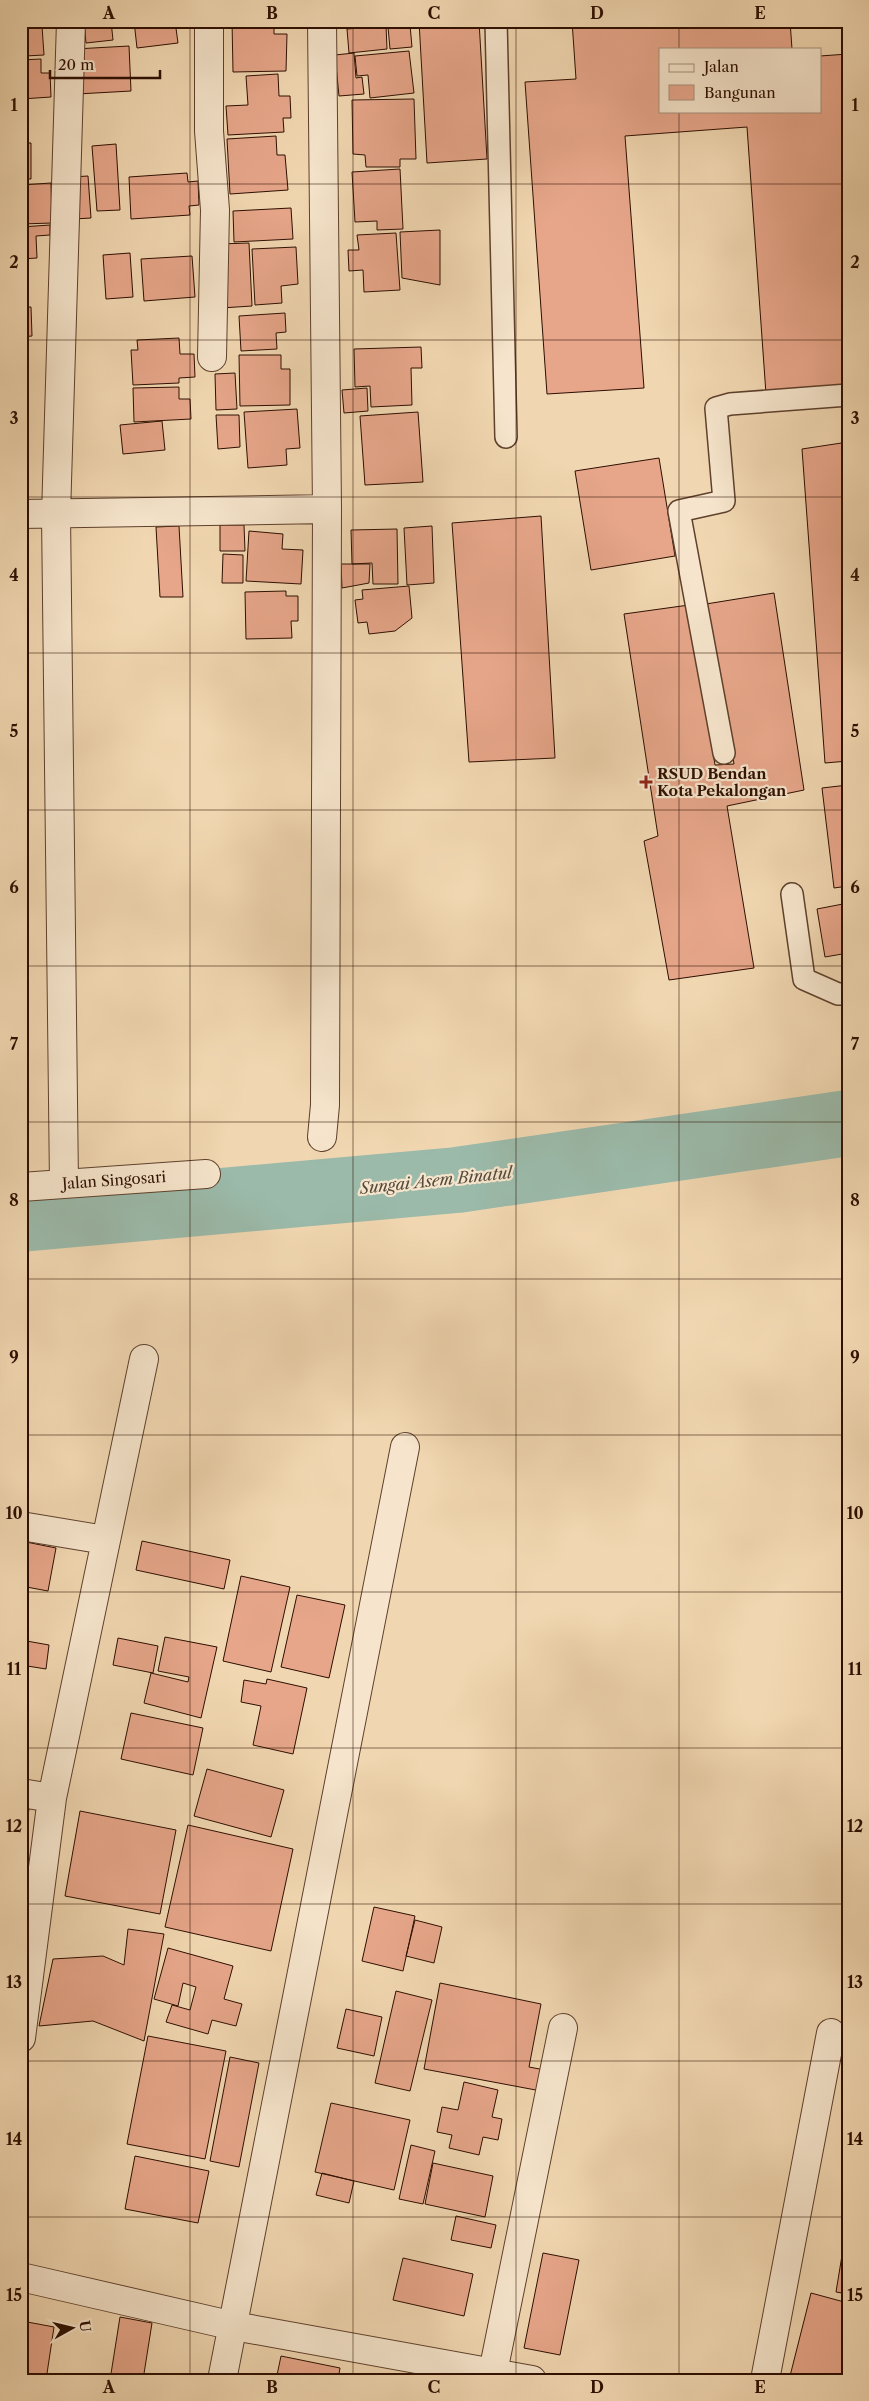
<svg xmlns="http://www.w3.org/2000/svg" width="869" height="2401" font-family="'Libre Caslon Text',serif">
	<rect width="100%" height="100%" fill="#f1d7b1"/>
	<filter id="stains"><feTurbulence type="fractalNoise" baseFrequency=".004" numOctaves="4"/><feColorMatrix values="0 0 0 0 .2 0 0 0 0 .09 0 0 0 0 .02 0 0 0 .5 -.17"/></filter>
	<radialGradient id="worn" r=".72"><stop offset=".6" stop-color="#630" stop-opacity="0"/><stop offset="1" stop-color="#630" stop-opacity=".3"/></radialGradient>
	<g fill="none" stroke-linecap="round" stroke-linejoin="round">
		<path stroke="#9bbaaa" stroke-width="66" d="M21,1219L457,1180L848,1123"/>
	</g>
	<path fill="#e7a68a" stroke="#2d0e00" d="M84,21H111L113,40L86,43Z
		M134,21H175L178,43L137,48Z
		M232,21H274V34H287L286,71L233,72Z
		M335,21H378L336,25Z
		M419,21H479L487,159L427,163Z
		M572,21H790L792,49H660V111H820V56L848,54V388L766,394L747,127L625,136L644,388L547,394L525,82L576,79Z
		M410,25L412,47L390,49L388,27Z
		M42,26L44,55L25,56L23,28Z
		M386,26L387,49L349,53L347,29Z
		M129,46L131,91L77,94L75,49Z
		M409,51L414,93L370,98L368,75L357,76L355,56Z
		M354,53L356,78L362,77L364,94L339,96L335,55Z
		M41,59V73H50L51,97L21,99V60Z
		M278,74L279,96H290L291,118H283L284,132L228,135L226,106L248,105L246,76Z
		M414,99L416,159H400V167H366L365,155L353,154L352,100Z
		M276,136L277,155H285L288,190L230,194L227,139Z
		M21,143H31V179H21Z
		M116,144L120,210L97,211L92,146Z
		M400,169L403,229L377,230V221L355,222L352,172Z
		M187,173L188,182L198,181L199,205L189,206L190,215L131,219L129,177Z
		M88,176L91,218L74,219L72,177Z
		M51,183L52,223L21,224V185Z
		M291,208L293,239L234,242L233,211Z
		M50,225V235L36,236L37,258L21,259V227Z
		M440,230V285L402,278L400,232Z
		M396,233L400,290L364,292L363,270L349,271L348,250H359L357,235Z
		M249,243L252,306L221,308L218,244Z
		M296,247L298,284L281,286L282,303L255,305L252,249Z
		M130,253L133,297L106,299L103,255Z
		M192,256L195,297L144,301L141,259Z
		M21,307H31L32,336L21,337Z
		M285,313L286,332L276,333L277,349L241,351L239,316Z
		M179,338L180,354H194L195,377L179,378V383L133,385L131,350H138L137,340Z
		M421,347L422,368H411L412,405L371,407L370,386L355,387L354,349Z
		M239,355H281V369H290V405L240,406Z
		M235,373L237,409L216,410L215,374Z
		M179,387V399H190L191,419L134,422L133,388Z
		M367,388L368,411L344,413L342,390Z
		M297,409L300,448L286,449L287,465L248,468L244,412Z
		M418,412L423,482L365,485L360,416Z
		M216,415H239L240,447L218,449Z
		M162,421L165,450L123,454L120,425Z
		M848,442V761L825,763L802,449Z
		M659,458L675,556L591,570L575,471Z
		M541,516L555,758L469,762L452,523Z
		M220,525H244L245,551H220Z
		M179,526L183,597H160L156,527Z
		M432,526L434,583L407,585L404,528Z
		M397,529L398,584H373L372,563L352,564L351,530Z
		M249,531L283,534L282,549L303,550L301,584L246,581Z
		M223,554L243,555V583H222Z
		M341,564H370L369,583L342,588Z
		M409,586L412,618L395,631L369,634L367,622L358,623L355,600L363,599L362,590Z
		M286,591V596H298V621H291L292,638L246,639L245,592Z
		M774,593L804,790L727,806L754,968L669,980L644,841L658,836L624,614L689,605L715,765L734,764L706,604Z
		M848,785V886L834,888L822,788Z
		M848,903V953L825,957L817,909Z
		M21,1541L56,1548L48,1591L21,1586Z
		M142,1541L230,1560L224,1589L136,1570Z
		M241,1576L290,1587L271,1672L223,1661Z
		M297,1595L345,1605L329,1678L281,1667Z
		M165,1637L217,1647L201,1718L144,1703L151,1673L188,1682L189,1677L158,1671Z
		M118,1638L158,1646L153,1673L113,1665Z
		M21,1640L49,1645L46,1669L21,1665Z
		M267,1679L307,1688L293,1754L253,1745L261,1706L241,1702L244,1680L266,1684Z
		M131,1713L203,1728L193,1775L121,1759Z
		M207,1769L284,1790L271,1837L194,1816Z
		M21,1796L31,1797L21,1857Z
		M80,1811L176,1830L160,1914L65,1896Z
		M188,1825L293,1849L271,1951L165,1927Z
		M374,1907L415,1916L403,1971L362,1961Z
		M415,1920L442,1927L434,1963L406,1956Z
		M128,1929L164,1934L144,2041L93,2021L39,2026L53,1959L103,1956L124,1965Z
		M168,1948L233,1966L224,1999L242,2004L236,2026L212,2020L208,2034L166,2022L172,2005L190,2010L196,1987L183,1983L178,2006L154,1999Z
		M440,1983L541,2004L529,2067L545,2070L541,2091L424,2069Z
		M396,1991L432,2000L410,2091L375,2083Z
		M346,2009L382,2017L374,2056L337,2048Z
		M148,2036L226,2051L205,2159L127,2144Z
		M230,2057L259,2063L239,2167L210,2161Z
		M464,2082L498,2090L492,2117L502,2119L498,2140L483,2137L479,2155L449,2148L452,2135L437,2132L442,2107L458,2110Z
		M331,2103L410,2120L394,2190L315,2172Z
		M411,2145L435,2151L423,2204L399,2199Z
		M135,2156L209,2171L198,2223L125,2209Z
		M433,2163L493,2176L485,2217L425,2204Z
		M322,2173L354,2181L349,2203L316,2195Z
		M456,2216L496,2225L491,2248L451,2240Z
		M845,2237L848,2238V2294L836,2292Z
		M543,2253L579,2260L560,2355L524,2348Z
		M403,2258L473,2274L464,2316L393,2300Z
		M811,2293L848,2303V2380H789Z
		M120,2317L152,2323L143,2380H110Z
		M22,2321L54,2327L46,2380L21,2378Z
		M281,2356L340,2368L338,2380H276Z"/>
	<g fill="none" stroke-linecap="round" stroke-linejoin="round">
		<g stroke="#5e402c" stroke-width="24">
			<path id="lane" d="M496,21L506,437
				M724,753L679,511L724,501L716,408L730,404L848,395
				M792,894L804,979L838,994H848"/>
		</g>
		<g stroke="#5e402c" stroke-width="30">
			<path id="street" d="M209,21V131L215,210L212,357
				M322,21L327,509L325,1105L322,1137
				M21,514L327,509
				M64,1184L56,515L71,21
				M21,1187L206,1174
				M21,1526L105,1540
				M21,1793L52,1798
				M21,2038L52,1798L144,1359
				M21,2277L234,2326L532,2380
				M493,2372L563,2028
				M222,2380L405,1447
				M765,2380L831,2033"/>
		</g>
		<use href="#lane" stroke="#f6e5cc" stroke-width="21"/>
		<use href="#street" stroke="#f6e5cc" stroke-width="28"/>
	</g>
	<path fill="none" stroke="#2d0e00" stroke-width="1" stroke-opacity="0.55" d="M190,21V2380M353,21V2380M516,21V2380M679,21V49M679,111V2380M21,184H848M21,340H848M21,497H848M21,653H848M21,810H848M21,966H848M21,1122H848M21,1279H848M21,1435H848M21,1592H848M21,1748H848M21,1904H848M21,2061H848M21,2217H848"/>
	<path fill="#8f2418" stroke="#f6e5cc" stroke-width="2" d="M643.5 774.5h5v5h5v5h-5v5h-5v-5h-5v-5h5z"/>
	<g text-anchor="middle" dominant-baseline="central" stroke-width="4.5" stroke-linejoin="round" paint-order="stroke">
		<g font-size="15" font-weight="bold" fill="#2d0e00" stroke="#f6e5cc" text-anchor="start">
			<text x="657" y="773">RSUD Bendan<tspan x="657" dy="17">Kota Pekalongan</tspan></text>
		</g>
		<g font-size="15" fill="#2d0e00" stroke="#f6e5cc">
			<text transform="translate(114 1180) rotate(-4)">Jalan Singosari</text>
		</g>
		<g font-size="16" font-style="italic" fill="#544a3c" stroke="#f6e5cc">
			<text transform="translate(436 1180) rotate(-6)">Sungai Asem Binatul</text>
		</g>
	</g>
	<rect width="869" height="2401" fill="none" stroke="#f1d7b1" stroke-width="55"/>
	<rect x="659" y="48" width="162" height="65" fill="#f6e5cc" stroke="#a68f7a"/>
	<rect x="669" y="64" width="25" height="8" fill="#f6e5cc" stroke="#a68f7a"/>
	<text x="704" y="72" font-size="15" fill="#2d0e00">Jalan</text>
	<rect x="669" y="85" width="25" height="15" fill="#e7a68a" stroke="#a68f7a"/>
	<text x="704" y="98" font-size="15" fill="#2d0e00">Bangunan</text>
	<g transform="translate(72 2328) rotate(82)" stroke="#f6e5cc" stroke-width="4" paint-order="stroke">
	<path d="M0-4L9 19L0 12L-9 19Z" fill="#2d0e00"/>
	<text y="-8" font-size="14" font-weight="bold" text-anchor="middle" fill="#2d0e00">U</text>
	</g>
	<path d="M50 70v8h110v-8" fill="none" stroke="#2d0e00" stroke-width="2.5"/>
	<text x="58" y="70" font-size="15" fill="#2d0e00" stroke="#f6e5cc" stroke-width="4" paint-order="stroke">20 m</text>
	<rect x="28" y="28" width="814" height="2346" fill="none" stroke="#2d0e00" stroke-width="2"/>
	<g font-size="16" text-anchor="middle" font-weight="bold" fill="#2d0e00">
		<text x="109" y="19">A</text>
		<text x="272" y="19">B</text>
		<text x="434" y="19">C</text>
		<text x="597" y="19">D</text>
		<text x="760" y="19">E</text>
		<text x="14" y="111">1</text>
		<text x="855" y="111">1</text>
		<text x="14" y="268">2</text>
		<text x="855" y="268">2</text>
		<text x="14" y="424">3</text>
		<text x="855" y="424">3</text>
		<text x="14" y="581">4</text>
		<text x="855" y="581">4</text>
		<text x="14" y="737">5</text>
		<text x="855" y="737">5</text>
		<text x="14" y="893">6</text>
		<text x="855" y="893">6</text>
		<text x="14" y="1050">7</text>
		<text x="855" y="1050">7</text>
		<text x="14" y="1206">8</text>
		<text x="855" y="1206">8</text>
		<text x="14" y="1363">9</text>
		<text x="855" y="1363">9</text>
		<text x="14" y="1519">10</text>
		<text x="855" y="1519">10</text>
		<text x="14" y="1675">11</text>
		<text x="855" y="1675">11</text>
		<text x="14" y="1832">12</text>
		<text x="855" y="1832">12</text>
		<text x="14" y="1988">13</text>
		<text x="855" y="1988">13</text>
		<text x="14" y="2145">14</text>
		<text x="855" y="2145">14</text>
		<text x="14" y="2301">15</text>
		<text x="855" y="2301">15</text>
		<text x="109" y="2393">A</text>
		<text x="272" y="2393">B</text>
		<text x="434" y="2393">C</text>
		<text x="597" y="2393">D</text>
		<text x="760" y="2393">E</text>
	</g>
	<rect width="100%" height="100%" filter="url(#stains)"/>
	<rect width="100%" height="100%" fill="url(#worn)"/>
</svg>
